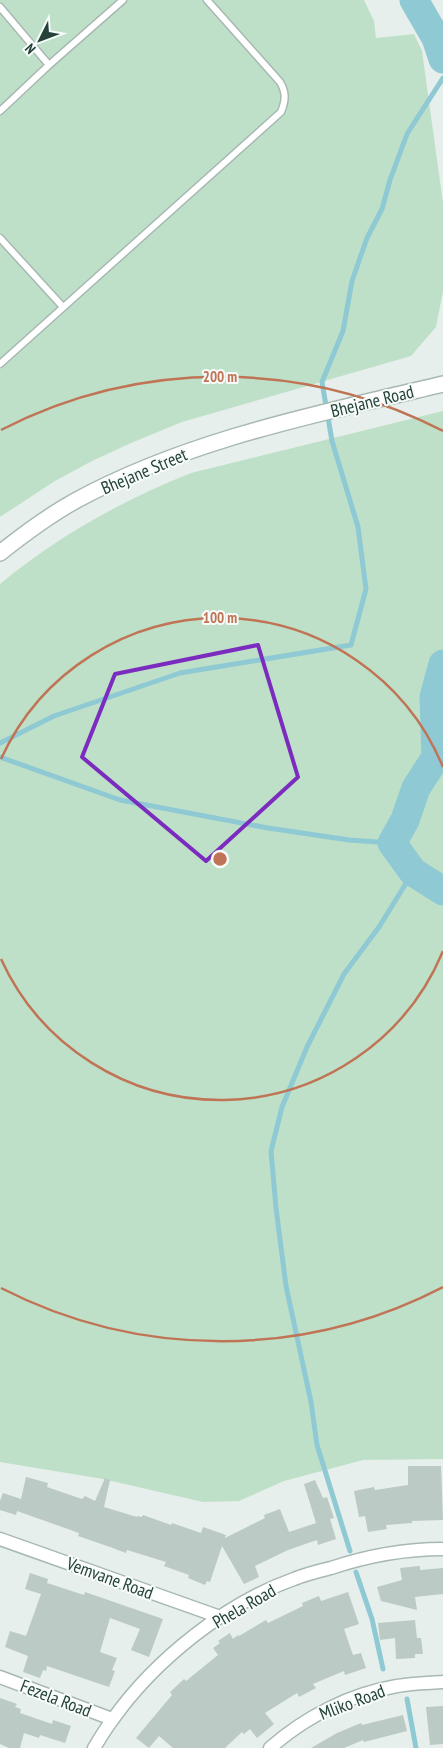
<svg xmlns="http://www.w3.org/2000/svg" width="443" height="1748" font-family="'PT Sans Narrow',sans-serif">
	<rect width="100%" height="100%" fill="#e6efeb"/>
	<path fill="#bfe0c8" d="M0,0H364L374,21L376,38L414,34L422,51L443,203V291L436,327L411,356L182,422L131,443L92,461L55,481L0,517Z
		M443,411V1459L363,1460L284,1481L239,1501L203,1502L103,1479L0,1462V584C58,536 121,501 191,473Z"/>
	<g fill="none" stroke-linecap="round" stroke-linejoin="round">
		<path stroke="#8ec9d4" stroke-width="5" d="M0,743L54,716L180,673L351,645L366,589L358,527L332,441L322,382L343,331L352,281L367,238L382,209L390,180L407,134L443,78
			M0,757L120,800L268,828L349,840L392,843
			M350,1551L317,1445L311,1402L286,1286L276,1208L271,1151L282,1107L307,1047L344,974L379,927L413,872
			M356,1572L372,1619L383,1669
			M407,1699L416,1748"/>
		<path stroke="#8ec9d4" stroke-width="29" d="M414,0L436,38L443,59
			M443,664L434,697L436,757L416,788L405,820L392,843L413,872L443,891"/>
	</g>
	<path fill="#bbcac4" d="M408,1466H441L443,1520L412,1521V1523L386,1525L387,1529L368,1532L365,1516L359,1517L354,1491L374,1487L375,1490L408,1485Z
		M26,1477L48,1483L47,1487L82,1499L85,1496L95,1501L105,1478L110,1480L104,1507L137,1517V1516L142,1517L143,1515L171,1525L172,1523L201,1533L203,1527L226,1535L225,1538L265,1518L264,1515L280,1509L289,1532L316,1523L304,1484L315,1480L323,1498L327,1497L334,1518L330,1519L336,1539L318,1545L317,1540L288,1550L255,1566L259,1577L244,1584L222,1546L210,1582L207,1581L205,1585L188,1578L189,1575L164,1566L166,1562L127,1550L126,1553L110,1547L78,1536L79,1533L17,1511L16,1515L0,1510V1501L3,1493L21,1499Z
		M420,1566V1570L443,1568V1594L415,1597L417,1610L381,1601L377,1587L402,1580L400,1568Z
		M30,1573L48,1579L47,1583L84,1595L85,1592L163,1619L149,1657L131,1650L140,1629L110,1618L100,1652L117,1658L112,1670L115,1671L109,1687L47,1666L46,1671L43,1670L40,1678L23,1672L28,1656L5,1647L10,1631L26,1636L41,1594L25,1589Z
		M348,1592L359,1624L344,1629L353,1655L361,1653L366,1668L345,1675L344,1671L313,1684L316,1688L299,1697L297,1693L265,1713L274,1724L257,1738L250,1729L244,1734L242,1732L225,1748H173L159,1736L149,1748L136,1738L172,1695L170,1692L184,1679L186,1681L218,1655L213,1648L220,1643L218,1641L230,1633L233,1639L238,1635L239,1636L266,1620L268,1623L303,1606L302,1603L319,1596L321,1601Z
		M415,1620L417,1638H421L423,1654H415V1658L396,1659L395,1638L380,1640L378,1623Z
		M0,1698L17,1704L15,1707L21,1709L20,1713L52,1724L53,1720L71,1726L65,1743L40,1735L39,1738L24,1733L20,1748H9L0,1744Z
		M443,1706V1744L430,1745L426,1707Z
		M403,1715L407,1731L364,1742L363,1740L344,1748H311L337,1733L361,1723L362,1725Z"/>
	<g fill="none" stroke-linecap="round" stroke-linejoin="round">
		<g stroke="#a8b8b2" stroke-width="9">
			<path id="service" d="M0,7L49,65
				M0,111L49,65L123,0
				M0,238L63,307
				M0,364L281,112C286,100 286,92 280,82L207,0"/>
		</g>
		<g stroke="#a8b8b2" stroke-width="15">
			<path id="minor" d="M0,1539L220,1617
				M0,1677L112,1719
				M94,1748C100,1738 106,1728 113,1719C155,1660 226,1603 294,1579C306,1574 319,1571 331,1568C367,1556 405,1549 443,1549
				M270,1748C305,1717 350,1694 397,1686C412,1683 428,1683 443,1682"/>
		</g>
		<g stroke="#a8b8b2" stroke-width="18">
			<path id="tertiary" d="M0,553C24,534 48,516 75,501C189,439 318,414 443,384"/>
		</g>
		<use href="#service" stroke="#fff" stroke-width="6"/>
		<use href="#minor" stroke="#fff" stroke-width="12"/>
		<use href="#tertiary" stroke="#fff" stroke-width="15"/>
	</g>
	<path fill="none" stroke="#7b2cbf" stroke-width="4" stroke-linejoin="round" d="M258,645L298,777L206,861L82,757L115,674Z"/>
	<g fill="none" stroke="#c07456" stroke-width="2.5">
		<path d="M443 951A241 241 0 0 1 1 959M1 759A241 241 0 0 1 443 767"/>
		<path d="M443 1287A482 482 0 0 1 1 1288M1 430A482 482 0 0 1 443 431"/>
	</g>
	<g text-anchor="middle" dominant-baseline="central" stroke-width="4" stroke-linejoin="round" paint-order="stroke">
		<g font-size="18" fill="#24423a" stroke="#f7fbf9">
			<text transform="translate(372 401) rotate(-14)">Bhejane Road</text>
			<text transform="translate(144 471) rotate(-23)">Bhejane Street</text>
			<text transform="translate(110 1578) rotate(20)">Vemvane Road</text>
			<text transform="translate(244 1606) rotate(-30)">Phela Road</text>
			<text transform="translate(56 1698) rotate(21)">Fezela Road</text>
			<text transform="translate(352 1702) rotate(-21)">Mliko Road</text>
		</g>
	</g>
	<circle cx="220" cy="859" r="8" fill="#c07456" stroke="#f7fbf9" stroke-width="2.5"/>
	<g font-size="15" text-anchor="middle" font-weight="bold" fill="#c07456" stroke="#f7fbf9" stroke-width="4" stroke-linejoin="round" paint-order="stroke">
		<text x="220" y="382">200 m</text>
		<text x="220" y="623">100 m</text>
	</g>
	<g transform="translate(40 40) rotate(228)" stroke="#f7fbf9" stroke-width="4" paint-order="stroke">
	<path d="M0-4L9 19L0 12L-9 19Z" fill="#24423a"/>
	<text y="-8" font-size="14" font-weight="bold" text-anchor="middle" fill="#24423a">N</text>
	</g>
</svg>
